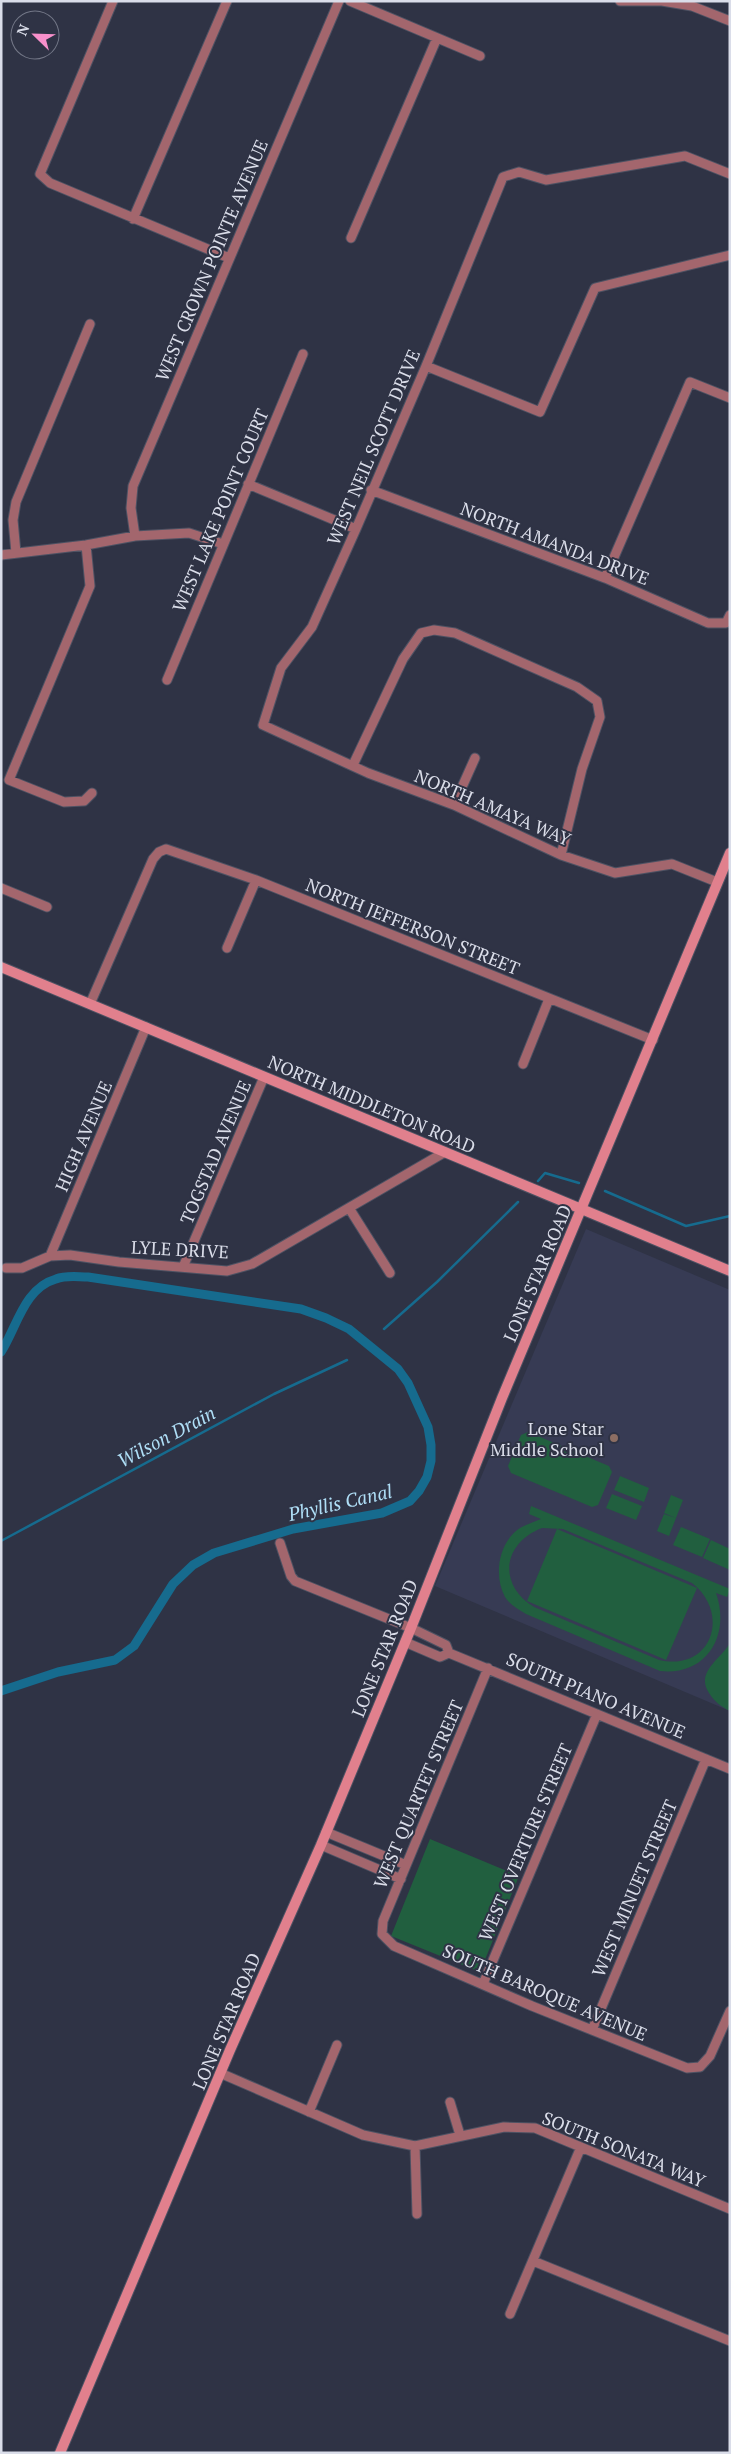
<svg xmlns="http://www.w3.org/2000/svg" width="731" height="2454" font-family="'PT Serif',serif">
	<rect width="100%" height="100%" fill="#2f3345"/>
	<path fill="#373b54" d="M586,1229L730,1290V1711L435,1586Z"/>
	<path fill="#215f3f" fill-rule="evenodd" d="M528,1432L564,1447L567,1453L573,1451L609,1466L612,1472L598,1505L592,1507L511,1473L508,1466L521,1435Z
		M620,1476L649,1488L644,1502L614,1490Z
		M612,1494L642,1506L636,1520L606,1508Z
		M671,1495L683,1500L676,1518L664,1513Z
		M531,1506L730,1589L727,1597L716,1593C731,1636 706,1676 660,1671L526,1614C518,1609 510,1605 505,1597C494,1577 498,1546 516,1531C523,1525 532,1523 541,1519L529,1514ZM542,1528L563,1529L692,1583C731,1613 712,1672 659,1660L534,1607C497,1584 503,1543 542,1528Z
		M664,1514L676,1518L669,1536L657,1531Z
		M681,1527L710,1539L702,1557L673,1545Z
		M557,1529L697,1588L666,1660L527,1601Z
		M711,1540L730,1549V1570L703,1558Z
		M730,1643V1711C720,1706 715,1702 709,1693C695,1672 721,1659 730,1643Z
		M430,1839L519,1876L480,1972L391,1936Z"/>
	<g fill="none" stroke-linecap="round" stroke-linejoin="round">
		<path stroke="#166b8e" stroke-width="2.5" d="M538,1181L545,1173L579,1183
			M605,1191L686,1226L730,1216
			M384,1329L437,1282L518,1202
			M1,1541L274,1394L347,1360"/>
		<path stroke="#166b8e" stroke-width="9" d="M1,1352C17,1327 24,1288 56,1279C66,1275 77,1277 88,1277L301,1309L326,1318L349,1329L398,1369L408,1383L428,1427L431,1445V1461L427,1477L419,1491L410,1501L382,1513L293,1529L214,1553L193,1565L173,1584L134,1646L115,1660L58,1672L1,1691"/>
		<g stroke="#4e5263" stroke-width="11">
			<path id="street" d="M113,1L40,174L50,183L229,258
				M350,1L480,56
				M620,1H661
				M662,1L692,6L730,21
				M133,219L227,1
				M351,238L437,38
				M426,366L540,412L595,288L730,255
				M248,484L356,529
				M371,490L605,578L708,623H726L730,615
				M135,536L131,508L133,486L339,1
				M86,545L90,586L9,780L64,802L84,801L92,793
				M16,553L13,520L16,502L90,324
				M1,555L86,545L135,536L189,533L223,544
				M605,578L690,382L730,398
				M167,680L303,354
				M353,765L403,659L421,633L434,630L455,633L577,687L597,701L600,717L582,769L561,855
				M454,805L475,758
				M717,882L672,864L615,873L561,855L454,805L368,773L263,725L281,668L312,627L356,529L426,366L503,177L519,172L546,180L685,156L730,174
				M1,888L47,907
				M227,948L256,880
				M90,1004L153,859L159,852L166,849L256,880L653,1040
				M523,1064L549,999
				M349,1208L390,1273
				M50,1256L146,1027
				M183,1267L264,1077
				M6,1268H22L50,1256L70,1255L119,1262L227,1271L252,1264L445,1152
				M280,1543L291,1576L295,1581L411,1628L446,1645L449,1653L440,1657L405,1642
				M449,1653L730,1769
				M488,1668L383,1921L382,1934L394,1946L532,2006L687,2068L700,2067L710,2056L730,2011
				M326,1832L406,1865
				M321,1845L401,1879
				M483,1984L597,1714
				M592,2030L706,1759
				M220,2073L363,2135L415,2146L504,2127L535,2128L730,2209
				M450,2102L460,2135
				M309,2112L337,2045
				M415,2146L417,2214
				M533,2261L730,2341
				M510,2314L581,2147"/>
		</g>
		<g stroke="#4e5263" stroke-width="12">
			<path id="secondary" d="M1,967L730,1271
				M60,2453L230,2050L321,1845L411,1628L502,1398L730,853"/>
		</g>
		<use href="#street" stroke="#a3666d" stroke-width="9"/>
		<use href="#secondary" stroke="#e1808d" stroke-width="10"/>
	</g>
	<circle fill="#8d6e63" stroke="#2f3345" stroke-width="2" cx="614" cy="1438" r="5"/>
	<g text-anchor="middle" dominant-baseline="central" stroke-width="4" stroke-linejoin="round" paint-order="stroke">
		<g font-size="18" fill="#dadde9" stroke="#2f3345">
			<text transform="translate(211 260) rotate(-67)">WEST CROWN POINTE AVENUE</text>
			<text transform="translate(373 447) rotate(-67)">WEST NEIL SCOTT DRIVE</text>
			<text transform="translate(220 510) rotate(-67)">WEST LAKE POINT COURT</text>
			<text transform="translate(555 543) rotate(21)">NORTH AMANDA DRIVE</text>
			<text transform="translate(493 807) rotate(23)">NORTH AMAYA WAY</text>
			<text transform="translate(413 926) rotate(22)">NORTH JEFFERSON STREET</text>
			<text transform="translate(372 1104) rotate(23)">NORTH MIDDLETON ROAD</text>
			<text transform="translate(83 1136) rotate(-67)">HIGH AVENUE</text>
			<text transform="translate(215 1152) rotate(-67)">TOGSTAD AVENUE</text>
			<text transform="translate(180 1249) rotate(3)">LYLE DRIVE</text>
			<text transform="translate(537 1273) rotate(-67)">LONE STAR ROAD</text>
			<text transform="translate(384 1648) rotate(-68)">LONE STAR ROAD</text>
			<text transform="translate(596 1695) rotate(23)">SOUTH PIANO AVENUE</text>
			<text transform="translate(418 1794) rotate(-67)">WEST QUARTET STREET</text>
			<text transform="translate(525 1842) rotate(-67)">WEST OVERTURE STREET</text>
			<text transform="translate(634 1888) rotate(-67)">WEST MINUET STREET</text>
			<text transform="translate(545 1992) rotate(23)">SOUTH BAROQUE AVENUE</text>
			<text transform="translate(226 2021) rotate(-67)">LONE STAR ROAD</text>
			<text transform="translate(624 2149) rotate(22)">SOUTH SONATA WAY</text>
		</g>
		<g font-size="18" fill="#dadde9" stroke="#2f3345" text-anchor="end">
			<text x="604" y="1428">Lone Star<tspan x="604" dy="21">Middle School</tspan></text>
		</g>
		<g font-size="19" font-style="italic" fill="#afdef6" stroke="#2f3345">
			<text transform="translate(166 1436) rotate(-28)">Wilson Drain</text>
			<text transform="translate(340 1502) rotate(-13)">Phyllis Canal</text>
		</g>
	</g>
	<rect width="731" height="2454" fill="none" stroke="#dadde9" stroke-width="5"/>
	<g transform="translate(35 35) rotate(293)"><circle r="24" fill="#2f3345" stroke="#737787"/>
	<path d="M0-4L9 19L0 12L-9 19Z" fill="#f890cb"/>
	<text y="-8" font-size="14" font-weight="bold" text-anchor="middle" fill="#dadde9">N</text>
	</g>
</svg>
